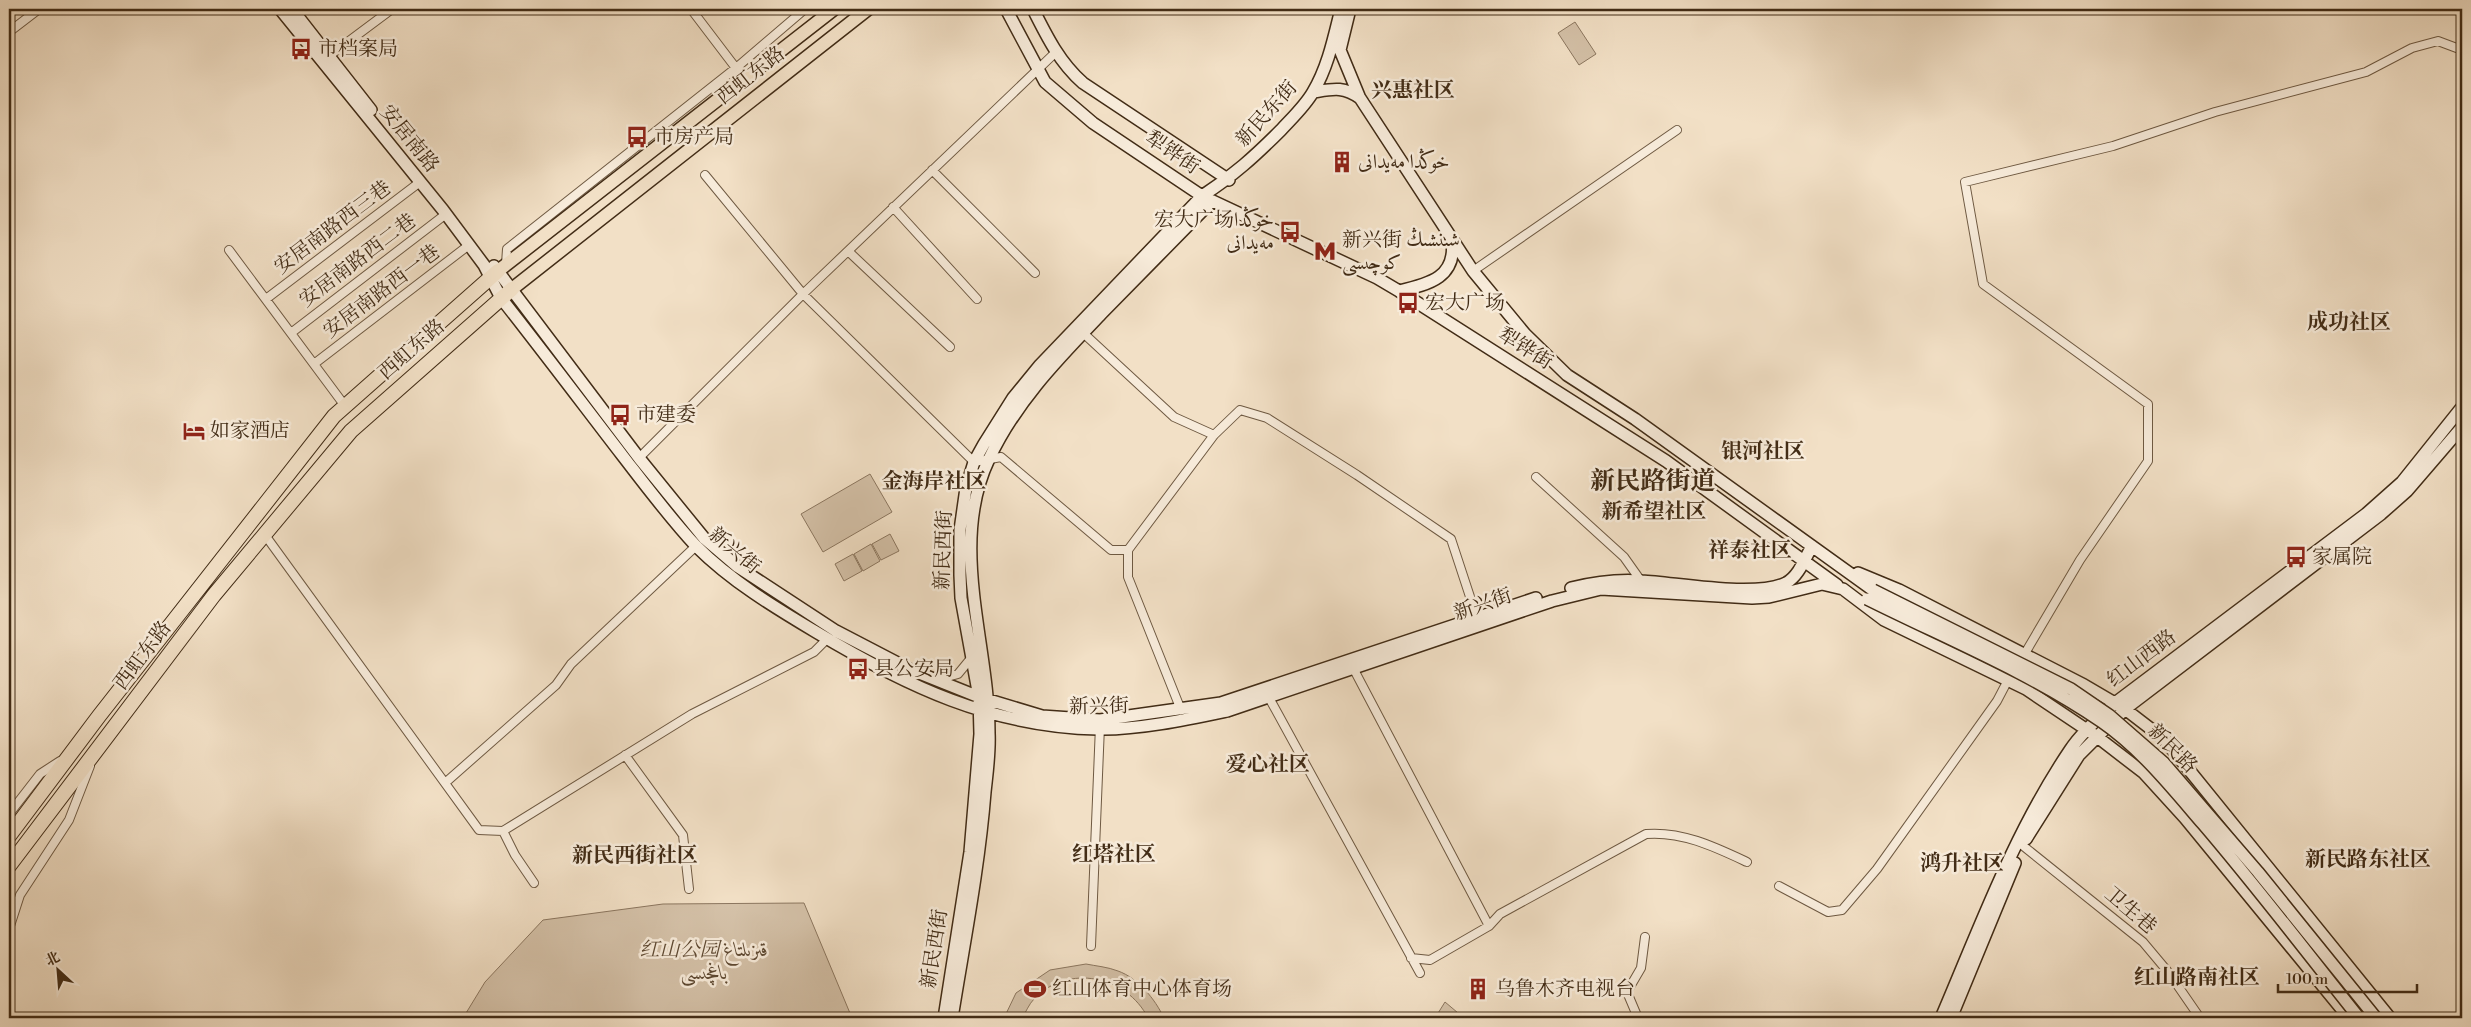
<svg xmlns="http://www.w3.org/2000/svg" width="2471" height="1027" font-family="'Libre Bodoni',Amiri,'Noto Serif SC',serif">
	<rect width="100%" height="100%" fill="#f2e0c6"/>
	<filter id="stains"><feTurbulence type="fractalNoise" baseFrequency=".004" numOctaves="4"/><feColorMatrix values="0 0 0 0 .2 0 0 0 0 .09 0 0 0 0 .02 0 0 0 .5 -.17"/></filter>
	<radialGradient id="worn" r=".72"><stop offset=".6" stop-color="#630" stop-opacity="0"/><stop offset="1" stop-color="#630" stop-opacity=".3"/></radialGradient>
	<path fill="#d4c1a8" stroke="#8b765f" d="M1575,22L1596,54L1579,65L1558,33Z
		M870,474L892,512L823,552L801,514Z
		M890,534L899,551L881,560L872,544Z
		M871,544L880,561L863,571L854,554Z
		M853,554L862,571L844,581L835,564Z
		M804,903L852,1018H463L485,982L543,920L663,904Z
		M1086,964C1096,966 1108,967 1118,971C1138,978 1155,999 1164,1018H1148C1127,976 1068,963 1034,999C1029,1004 1026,1012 1022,1018H1004L1016,993L1050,970Z
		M1445,1002L1464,1018H1435Z"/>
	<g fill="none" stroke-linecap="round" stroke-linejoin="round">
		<g stroke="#6e5942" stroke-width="10">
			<path id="street" d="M691,9L745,80
				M9,32L39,9
				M329,56L392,9
				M932,170L1035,273
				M705,175L803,294L974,462L1001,457L1111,550H1128
				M893,207L977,299
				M229,250L345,406
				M848,251L950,347
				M506,264L507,249L736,68L805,9
				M1473,271L1677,130
				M266,299L420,182
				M1081,331L1174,417L1214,435
				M291,333L446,214
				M314,364L469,245
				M639,458L803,294L1056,52
				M1536,477L1624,557L1641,581
				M265,535L479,830L503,831L692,714L814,652L827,639
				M2024,655L2080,560L2148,461V404L1983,284L1965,182L2113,146L2215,112L2366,72L2412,48L2438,41L2462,50
				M1351,664L1489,926
				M937,680L958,674L972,657
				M1267,694L1420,973
				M1181,710L1128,577V550L1214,435L1240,410L1267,418L1357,475L1451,539L1477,618
				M625,755L683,835L689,889
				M445,783L556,685L571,664L696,546
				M9,814L40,774L60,761
				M503,831L515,855L534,883
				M2022,845L2143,942L2169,973L2200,1018
				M1779,886L1828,912L1842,910L1877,869L1997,701L2008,680
				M9,929L20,895L69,820L90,766
				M1091,946L1100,726
				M1411,958L1430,960L1489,926L1500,914L1646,834C1682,831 1715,847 1747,862
				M1638,1018L1627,992L1641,968L1645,937"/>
		</g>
		<g stroke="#422c16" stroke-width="14">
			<path id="secondary" d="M280,9L443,210L484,265L501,298C542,350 582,403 622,455C646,486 669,517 696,546C731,581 774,607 816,632C906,686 992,727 1098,729C1138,730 1189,719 1227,711L1552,601L1601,589L1752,598L1769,597L1822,584L1843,589L1884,620L2026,689L2096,736L2144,773L2185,818L2349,1018
				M292,9L371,110
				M1006,9L1045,82L1093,123L1202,196L1377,278L1399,291L1666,461L1837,585
				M1033,9C1047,37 1060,63 1083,83L1229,180
				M1350,9L1340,50L1359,96
				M1313,92C1333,89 1343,86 1360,98L1473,271L1525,334L1567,375L1635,419L1873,590
				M494,266L639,458L704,538L738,567L836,631L909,669L979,697L1042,716L1100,720L1221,703L1536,598
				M1399,291C1430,284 1457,277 1452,240
				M1858,573L1899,590L2084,685L2125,709L2164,739L2390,1018
				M1571,588C1595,582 1617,579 1642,581C1678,583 1755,598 1786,583C1799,576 1805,558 1812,546
				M2026,839L2079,755L2125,709L2381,514L2407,491L2462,427
				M944,1018L970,852L980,734L979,697L961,598L960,575V530L966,488L974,462L984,444L1013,398L1040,365L1202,196C1233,176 1255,156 1281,130C1292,118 1305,106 1313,92C1328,67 1334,37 1341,9
				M952,1018C964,943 979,868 985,792C987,773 990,753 989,733C989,644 948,545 989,459C1016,401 1060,357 1103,312C1139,275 1176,238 1212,201
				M1941,1018C1980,927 2014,833 2070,750C2082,732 2099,718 2115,703L2366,514L2402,482L2462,407
				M1951,1018L2015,863"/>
		</g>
		<g stroke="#422c16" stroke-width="15">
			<path id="primary" d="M498,271L834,9
				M512,289L868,9"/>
		</g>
		<g stroke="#422c16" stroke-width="16">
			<path id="highway" d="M9,836L99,716L334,416L498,271
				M9,866L214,595L351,431L512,289"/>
		</g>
		<use href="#street" stroke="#f7ebda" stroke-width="8"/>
		<use href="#secondary" stroke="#f7ebda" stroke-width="11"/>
		<use href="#primary" stroke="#f2e0c6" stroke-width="12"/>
		<use href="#highway" stroke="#f2e0c6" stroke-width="14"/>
		<g stroke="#422c16" stroke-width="14" stroke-linecap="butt">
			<path id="secondary-bridge" d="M1873,590L2071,689L2109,715L2164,763L2258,872L2376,1018
				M1867,599C1945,638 2029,672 2102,722C2141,749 2172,788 2203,824C2257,887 2307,953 2359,1018"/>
		</g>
		<use href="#secondary-bridge" stroke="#f7ebda" stroke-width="11"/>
	</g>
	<defs>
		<g id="bus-bare" transform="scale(1.725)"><path d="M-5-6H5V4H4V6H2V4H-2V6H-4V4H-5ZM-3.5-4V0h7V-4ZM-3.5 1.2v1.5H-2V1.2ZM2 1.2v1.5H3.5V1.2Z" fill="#8f2418" stroke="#f7ebda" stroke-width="2.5" paint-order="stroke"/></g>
		<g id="building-bare" transform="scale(1.725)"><path d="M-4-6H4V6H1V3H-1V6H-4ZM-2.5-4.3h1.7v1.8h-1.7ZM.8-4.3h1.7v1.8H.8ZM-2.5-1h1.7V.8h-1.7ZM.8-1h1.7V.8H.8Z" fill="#8f2418" stroke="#f7ebda" stroke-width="2.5" paint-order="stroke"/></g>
		<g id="metro-bare" transform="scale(1.725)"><path d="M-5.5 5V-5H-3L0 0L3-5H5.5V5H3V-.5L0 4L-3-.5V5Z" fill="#8f2418" stroke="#f7ebda" stroke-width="2.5" paint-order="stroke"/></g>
		<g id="hotel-bare" transform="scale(1.725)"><path d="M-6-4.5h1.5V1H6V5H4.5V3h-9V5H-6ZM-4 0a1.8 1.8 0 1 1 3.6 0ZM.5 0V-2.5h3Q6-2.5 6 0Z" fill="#8f2418" stroke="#f7ebda" stroke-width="2.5" paint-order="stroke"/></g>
		<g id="stadium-bare" transform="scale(1.725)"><path d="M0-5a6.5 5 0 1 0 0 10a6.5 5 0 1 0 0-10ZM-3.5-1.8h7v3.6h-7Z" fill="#8f2418" stroke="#f7ebda" stroke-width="2.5" paint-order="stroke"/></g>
	</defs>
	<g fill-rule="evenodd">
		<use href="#bus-bare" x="301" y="49"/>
		<use href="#bus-bare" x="637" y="137"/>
		<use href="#building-bare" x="1342" y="162"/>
		<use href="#bus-bare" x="1290" y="232"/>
		<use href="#metro-bare" x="1325" y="251"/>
		<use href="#bus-bare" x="1408" y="303"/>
		<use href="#bus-bare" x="620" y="415"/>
		<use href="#hotel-bare" x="194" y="431"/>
		<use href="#bus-bare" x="2296" y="557"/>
		<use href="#bus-bare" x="858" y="669"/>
		<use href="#stadium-bare" x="1035" y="989"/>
		<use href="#building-bare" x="1478" y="989"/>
	</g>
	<g text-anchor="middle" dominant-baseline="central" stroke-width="5" stroke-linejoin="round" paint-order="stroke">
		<g font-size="20" fill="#422c16" stroke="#f7ebda" text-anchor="start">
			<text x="318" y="49">市档案局</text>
			<text x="654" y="137">市房产局</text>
			<text x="1358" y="162">خوڭدا مەيدانى</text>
			<text x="1274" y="220" text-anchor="end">宏大广场خوڭدا<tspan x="1274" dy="23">مەيدانى</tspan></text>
			<text x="1342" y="240">新兴街 شىنشىڭ<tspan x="1342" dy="23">كوچىسى</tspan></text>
			<text x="1425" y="303">宏大广场</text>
			<text x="636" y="415">市建委</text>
			<text x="210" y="431">如家酒店</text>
			<text x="2312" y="557">家属院</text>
			<text x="874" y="669">县公安局</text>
			<text x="1052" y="989">红山体育中心体育场</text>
			<text x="1495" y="989">乌鲁木齐电视台</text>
		</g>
		<g font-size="20" fill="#422c16" stroke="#f7ebda">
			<text transform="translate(751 76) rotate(-38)">西虹东路</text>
			<text transform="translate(1267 114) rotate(-48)">新民东街</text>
			<text transform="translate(409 139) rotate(51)">安居南路</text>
			<text transform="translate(1172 153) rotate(34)">犁铧街</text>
			<text transform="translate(333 228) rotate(-37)">安居南路西三巷</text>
			<text transform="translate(358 261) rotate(-37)">安居南路西二巷</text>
			<text transform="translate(382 292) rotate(-37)">安居南路西一巷</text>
			<text transform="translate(1525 349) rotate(32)">犁铧街</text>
			<text transform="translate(412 350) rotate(-41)">西虹东路</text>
			<text transform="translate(944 550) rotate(-88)">新民西街</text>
			<text transform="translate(734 551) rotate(40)">新兴街</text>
			<text transform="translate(1483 605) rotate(-19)">新兴街</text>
			<text transform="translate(143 656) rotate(-53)">西虹东路</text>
			<text transform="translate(2142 659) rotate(-37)">红山西路</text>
			<text transform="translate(1099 707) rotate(-1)">新兴街</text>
			<text transform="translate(2172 749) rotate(45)">新民路</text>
			<text transform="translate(2130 911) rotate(40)">卫生巷</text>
			<text transform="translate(935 949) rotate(-81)">新民西街</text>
		</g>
		<g font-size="20" font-style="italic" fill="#5f4a33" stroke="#f7ebda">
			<text x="704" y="950">红山公园 قىزىلتاغ<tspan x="704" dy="23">باغچىسى</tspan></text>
		</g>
		<g font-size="21" font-weight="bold" fill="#422c16" stroke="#f7ebda">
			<text x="1413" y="91">兴惠社区</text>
			<text x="2349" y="323">成功社区</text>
			<text x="1763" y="452">银河社区</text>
			<text x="934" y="482">金海岸社区</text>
			<text x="1654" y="512">新希望社区</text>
			<text x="1750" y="551">祥泰社区</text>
			<text x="1268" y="765">爱心社区</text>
			<text x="1114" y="855">红塔社区</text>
			<text x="635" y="856">新民西街社区</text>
			<text x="2368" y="860">新民路东社区</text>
			<text x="1962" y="864">鸿升社区</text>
			<text x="2197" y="978">红山路南社区</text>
		</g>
		<g font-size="25" font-weight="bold" fill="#422c16" stroke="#f7ebda">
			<text x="1653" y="481">新民路街道</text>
		</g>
	</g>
	<rect width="2471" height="1027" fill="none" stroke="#f2e0c6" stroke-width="30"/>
	<rect x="10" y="10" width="2451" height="1007" fill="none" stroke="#422c16" stroke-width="2.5"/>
	<rect x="15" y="15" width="2441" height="997" fill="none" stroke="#422c16"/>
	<g transform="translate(58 970) rotate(334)" stroke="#f7ebda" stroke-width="4" paint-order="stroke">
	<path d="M0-4L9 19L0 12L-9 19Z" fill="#422c16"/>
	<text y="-8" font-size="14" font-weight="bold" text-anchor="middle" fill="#422c16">北</text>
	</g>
	<path d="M2278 984v8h139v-8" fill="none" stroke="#422c16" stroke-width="2.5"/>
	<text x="2286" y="984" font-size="15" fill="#422c16" stroke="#f7ebda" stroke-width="4" paint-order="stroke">100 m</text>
	<rect width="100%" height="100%" filter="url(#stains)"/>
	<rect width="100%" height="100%" fill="url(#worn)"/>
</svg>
